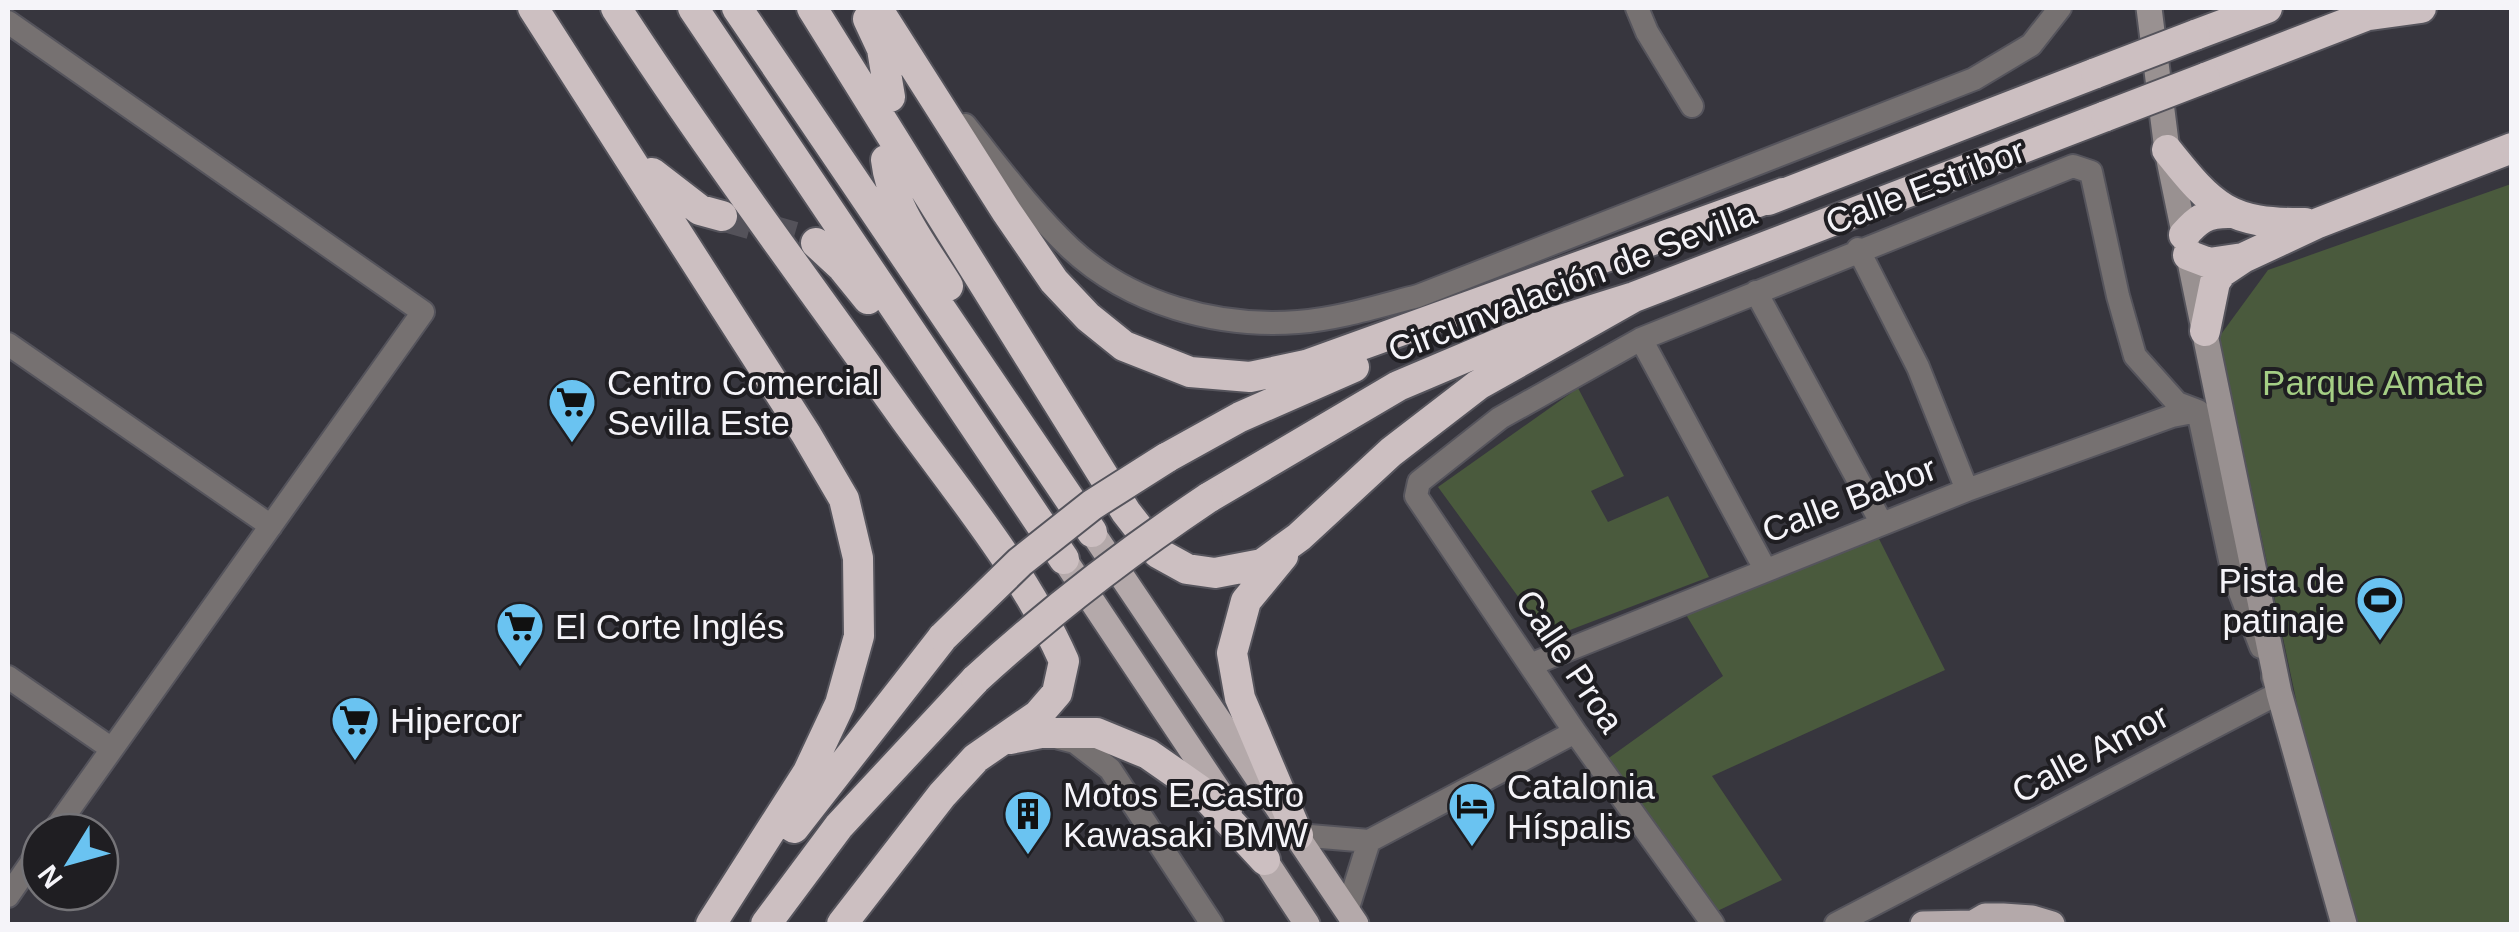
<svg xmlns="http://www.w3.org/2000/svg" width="2519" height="932" font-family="Helvetica,sans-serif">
	<rect width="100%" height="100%" fill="#37363e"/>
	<path fill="#4a5a3d" d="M2511,184V924H2357L2300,718L2219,337L2268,270Z
		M1578,388L1624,476L1591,491L1608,522L1668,496L1709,577L1562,633L1550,626L1541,628L1438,487Z
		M1875,531L1945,670L1712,776L1782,880L1707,916L1599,765L1723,676L1682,608Z"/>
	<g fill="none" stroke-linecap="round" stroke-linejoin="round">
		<path stroke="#54525a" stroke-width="30" stroke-dasharray="30 15" stroke-linecap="butt" d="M722,216L816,243"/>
		<g stroke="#55545c" stroke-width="26">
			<path id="street" d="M1637,8L1647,32L1692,106
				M8,22L423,312L53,832
				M965,125C999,167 1031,211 1070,248C1130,304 1217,328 1298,322C1338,319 1379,306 1418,296L1974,79L2031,45L2060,8
				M1858,249L1918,367L1967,490
				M1756,292L1882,524
				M1641,339L1765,569
				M8,344L271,526
				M1530,665L1967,490L2172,416L2198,411
				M8,677L112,749
				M1059,738L1075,742L1110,769L1212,924
				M1298,835L1369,841L1575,732
				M8,896L40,850
				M1347,911L1369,841
				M1713,924L1575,732L1416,496L1419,482L1500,418L1641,339L2073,166L2091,172L2118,296L2135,356L2177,403L2198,411L2233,574L2261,647
				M1836,924L2279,693L2273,677"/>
		</g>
		<g stroke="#55545c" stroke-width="29">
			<path id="secondary" d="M2149,8L2167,150L2279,693L2344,924"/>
		</g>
		<g stroke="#55545c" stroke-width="29">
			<path id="primary" d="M1092,532L1356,924
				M1064,559L1230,808
				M1255,845L1307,924
				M1923,924L1973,923L1985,916H2003L2032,918L2052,924"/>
		</g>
		<g stroke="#55545c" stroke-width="34">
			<path id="highway" d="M533,8L806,434L844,499L858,558L859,636L840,704L808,772L711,924
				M616,8C707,148 808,283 905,419C961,496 1025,573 1064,661L1057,693L1038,715L976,758L942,795L842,924
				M693,8L1064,559
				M737,8L1092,532
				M812,8L1126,512L1158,553L1187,569L1215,573L1262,564L1299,537L1391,452L1478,385L1634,297
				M877,8L1006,211L1054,281L1088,317L1124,346L1190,372L1250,377L1306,365L1783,193
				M2370,15L2421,8
				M868,19L882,49L890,97
				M2195,35L2267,8
				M2205,78L2386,8
				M2167,150C2213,208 2229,224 2305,223
				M886,160C891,206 924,247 948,286
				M652,173L700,210L722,216
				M1768,200L2096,73
				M2184,235C2198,219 2206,213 2228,213
				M816,243L842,267L868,299
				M2188,255L2209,263L2243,258
				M2205,331L2215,282L2222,272L2243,258L2318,223L2512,148
				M1166,458L1240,417L1354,367
				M1208,498L1398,386L1535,328L1634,297L2106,116
				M1283,556L1246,601L1232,653L1240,698L1298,835
				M1010,739L1041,733H1097L1148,754L1201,791L1265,860
				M794,828L943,637
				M766,924L839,826L976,679"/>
		</g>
		<use href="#street" stroke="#767171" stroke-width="22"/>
		<use href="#secondary" stroke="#999191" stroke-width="25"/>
		<use href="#primary" stroke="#b4a9aa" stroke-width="25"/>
		<use href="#highway" stroke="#ccbfc1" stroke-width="30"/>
		<g stroke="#55545c" stroke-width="34" stroke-linecap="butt">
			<path id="highway-bridge" d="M2096,73L2195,35
				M2106,116L2205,78
				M943,637L1020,562L1092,505L1166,458
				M976,679C1049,612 1126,553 1208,498"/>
		</g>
		<use href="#highway-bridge" stroke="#ccbfc1" stroke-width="30"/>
	</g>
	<defs>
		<g id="supermarket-pin" transform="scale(2.5)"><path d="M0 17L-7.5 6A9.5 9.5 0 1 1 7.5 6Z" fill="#6ac3f1" stroke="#1f1e22"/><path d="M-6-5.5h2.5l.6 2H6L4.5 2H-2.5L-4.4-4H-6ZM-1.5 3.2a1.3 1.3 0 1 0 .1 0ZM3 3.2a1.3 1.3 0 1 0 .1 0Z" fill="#111"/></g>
		<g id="stadium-pin" transform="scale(2.5)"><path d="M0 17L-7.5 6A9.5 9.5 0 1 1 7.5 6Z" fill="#6ac3f1" stroke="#1f1e22"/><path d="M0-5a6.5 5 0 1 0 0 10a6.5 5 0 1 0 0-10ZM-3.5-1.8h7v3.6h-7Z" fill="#111"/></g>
		<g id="hotel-pin" transform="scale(2.5)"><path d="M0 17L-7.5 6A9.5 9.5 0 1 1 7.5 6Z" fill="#6ac3f1" stroke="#1f1e22"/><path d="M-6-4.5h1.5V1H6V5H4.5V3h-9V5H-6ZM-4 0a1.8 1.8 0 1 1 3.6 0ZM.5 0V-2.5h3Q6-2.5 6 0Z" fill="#111"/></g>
		<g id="building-pin" transform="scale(2.5)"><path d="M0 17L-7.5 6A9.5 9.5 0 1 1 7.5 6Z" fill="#6ac3f1" stroke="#1f1e22"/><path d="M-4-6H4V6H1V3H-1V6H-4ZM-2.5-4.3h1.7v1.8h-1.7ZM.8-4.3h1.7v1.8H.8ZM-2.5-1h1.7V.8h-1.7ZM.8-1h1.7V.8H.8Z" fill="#111"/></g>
	</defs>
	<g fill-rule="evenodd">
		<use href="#supermarket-pin" x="572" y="402"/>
		<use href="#stadium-pin" x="2380" y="600"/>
		<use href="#supermarket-pin" x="520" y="626"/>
		<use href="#supermarket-pin" x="355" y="720"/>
		<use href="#hotel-pin" x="1472" y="806"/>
		<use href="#building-pin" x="1028" y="814"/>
	</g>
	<g text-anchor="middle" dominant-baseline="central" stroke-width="8" stroke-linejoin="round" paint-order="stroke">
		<g font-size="35" fill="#f5f4f9" stroke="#1f1e22">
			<text transform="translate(1925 186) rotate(-21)">Calle Estribor</text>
			<text transform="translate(1572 281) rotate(-21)">Circunvalación de Sevilla</text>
			<text transform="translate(1849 499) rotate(-21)">Calle Babor</text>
			<text transform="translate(1570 661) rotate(56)">Calle Proa</text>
			<text transform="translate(2090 753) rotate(-28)">Calle Amor</text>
		</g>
		<g font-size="35" fill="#f5f4f9" stroke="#1f1e22" text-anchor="start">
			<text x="607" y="382">Centro Comercial<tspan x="607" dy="40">Sevilla Este</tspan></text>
			<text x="2345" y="580" text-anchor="end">Pista de<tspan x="2345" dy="40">patinaje</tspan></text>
			<text x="555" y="626">El Corte Inglés</text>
			<text x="390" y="720">Hipercor</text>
			<text x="1507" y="786">Catalonia<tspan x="1507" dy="40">Híspalis</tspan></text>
			<text x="1063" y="794">Motos E.Castro<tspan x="1063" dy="40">Kawasaki BMW</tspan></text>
		</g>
		<g font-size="35" fill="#a5ce85" stroke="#1f1e22">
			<text x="2373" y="382">Parque Amate</text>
		</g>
	</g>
	<rect width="2519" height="932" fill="none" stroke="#f5f4f9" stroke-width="20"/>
	<g transform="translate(70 862) rotate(233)"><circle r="48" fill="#1f1e22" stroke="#757478" stroke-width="2.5"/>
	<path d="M0-8L18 38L0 25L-18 38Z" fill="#6ac3f1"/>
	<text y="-15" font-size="28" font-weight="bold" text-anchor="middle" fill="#f5f4f9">N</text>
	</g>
</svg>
